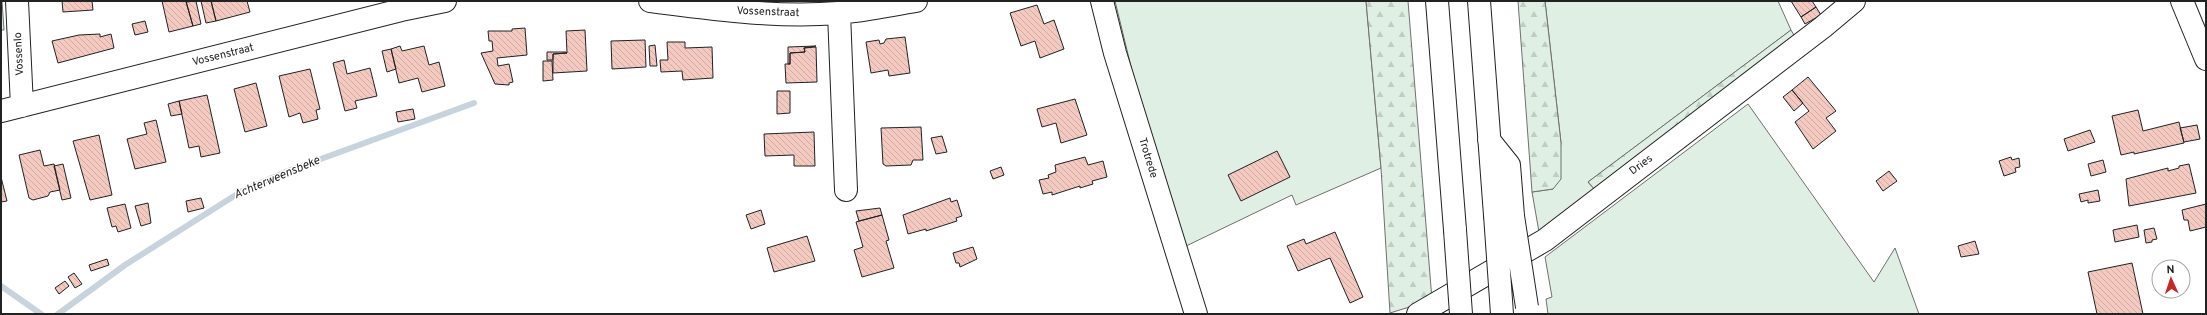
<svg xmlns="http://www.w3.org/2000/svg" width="2207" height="315" font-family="Overpass,sans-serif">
	<defs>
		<pattern id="forest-firs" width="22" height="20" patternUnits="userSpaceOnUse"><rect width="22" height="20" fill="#e0efe3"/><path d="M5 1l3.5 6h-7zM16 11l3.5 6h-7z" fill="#c0cdc2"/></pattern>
		<pattern id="building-back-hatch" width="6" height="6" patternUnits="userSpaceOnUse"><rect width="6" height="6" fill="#f3c9c0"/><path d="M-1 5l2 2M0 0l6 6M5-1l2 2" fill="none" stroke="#d0aca5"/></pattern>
	</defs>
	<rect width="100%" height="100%" fill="#fff"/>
	<path fill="#e0efe3" stroke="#6f6f6f" d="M1,1H2L4,30H1Z
		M1115,1H1366L1381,168L1296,205L1292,195L1184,247L1137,91Z
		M1545,1H1778L1791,30L1588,182L1596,191L1539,232L1532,192L1553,189L1561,143Z
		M1748,104L1874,282L1895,248L1919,314H1548L1546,299L1552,297L1545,257Z"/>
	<path fill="url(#forest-firs)" stroke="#6f6f6f" d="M1366,1H1408L1432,300L1390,313L1381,168Z
		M1518,1H1545L1561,143V179L1553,189L1532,192Z
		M1791,30L1796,39L1596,191L1588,182Z"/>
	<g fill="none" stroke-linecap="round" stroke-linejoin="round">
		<path stroke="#c7d3dd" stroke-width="6" d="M1,286L41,314
			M58,314L125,265L242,191L288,171L474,103"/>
	</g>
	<path fill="url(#building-back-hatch)" stroke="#222" d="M62,1H92L93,10L63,12Z
		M162,1H186L193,26L169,32Z
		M196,1L201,24L193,26L186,2Z
		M201,1H211L216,21L206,23Z
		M211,1H247L250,12L216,21Z
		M1791,1H1812L1816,7L1801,17Z
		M1037,5L1044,24L1054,20L1064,49L1040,58L1035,41L1021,46L1010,13Z
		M1816,7L1821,15L1805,24L1801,17Z
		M145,21L148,32L135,35L132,24Z
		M525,28L527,55L497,58L498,66L509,64L513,82L509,83V85L495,84L481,53L493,51L492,41H489L488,31H512V29Z
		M585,30L587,71L553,73V54L567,53L566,31Z
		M100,34V37L111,34L114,48L58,63L52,41L79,35Z
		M905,37L910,73L889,76L888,70L871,73L866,42L879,40L880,44L884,43L886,39Z
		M645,40L646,67L612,69L611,41Z
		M667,42H685V48L712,47L713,78L683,80L682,71L661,72L660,60H668Z
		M655,45L657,66H650L649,46Z
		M400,46L402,51L424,46L429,65L439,62L445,86L422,92L418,78L399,83L391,49Z
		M816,46L804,48L805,52L790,53V64H788V47Z
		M816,47L817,82L786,83L785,64H790V53L805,52L804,48Z
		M391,49L396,69L387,72L382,51Z
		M547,52H566L567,53L553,54V60H547Z
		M344,60L347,74L370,68L377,96L355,101L357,108L345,111L333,63Z
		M543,61H552L553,80L543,81Z
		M310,69L320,109L316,110L318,119L303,123L300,113L289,117L279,76Z
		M1808,77L1836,111L1826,118L1836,131L1813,149L1795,122L1809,111L1792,90Z
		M256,83L267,126L245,132L234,89Z
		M1792,90L1803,103L1794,111L1783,97Z
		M777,91H790V113L777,114Z
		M207,95L220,153L201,157L199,146L189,148L179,101Z
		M1075,99L1087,135L1061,143L1056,123L1042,127L1037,109Z
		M179,101L182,114L171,116L168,104Z
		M413,109L415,119L398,122L396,112Z
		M2138,110L2143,131L2179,122L2184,143L2134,154V152L2121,155L2112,116Z
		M156,120L166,162L135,169L127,139L147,134L144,123Z
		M2197,125L2200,139L2184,142L2180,128Z
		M921,127L923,160H913L911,165L886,166L883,164L881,128Z
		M2090,130L2095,142L2068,151L2064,139Z
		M814,132L815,166H794V155L765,156L764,134Z
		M99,135L112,195L90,200L73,141Z
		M942,136L947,152L936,154L931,138Z
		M40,150L44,166L54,164L60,190L50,192L48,196L33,200L29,198L19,155Z
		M1277,151L1290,177L1241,201L1228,175Z
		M1085,157L1088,165L1103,161L1107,177L1092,181L1093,184L1080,188V186L1052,195V192L1043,194L1039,180L1049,178L1048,175L1056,172L1055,165Z
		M2011,157L2012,160L2019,158L2020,167L2015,168L2016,172L2004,176L1999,161Z
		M2103,160L2106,172L2091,176L2088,164Z
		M63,164L71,198L62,200L54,166Z
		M2189,164L2196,193L2129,206L2126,179L2168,168V171L2179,168V166Z
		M1001,167L1004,175L993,179L990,171Z
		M1889,171L1897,181L1883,191L1876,181Z
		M1,177L7,201L1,202Z
		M2098,190L2100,201L2088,203V200L2081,202L2079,194Z
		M201,198L204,208L188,212L186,201Z
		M950,198L951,202L957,200L962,216L956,218L957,221L926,231V229L908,234L903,215Z
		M148,203L151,223L141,226L135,206Z
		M125,204L131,228L118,232L116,226L112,227L107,208Z
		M2206,204V227L2190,231L2188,220H2184L2182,210Z
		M880,208L882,215L859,221L856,211Z
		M761,210L765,224L751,229L746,215Z
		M882,215L889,240L886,241L894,268L862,277L854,250L863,247L856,222Z
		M2137,225L2139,237L2115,242L2113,230Z
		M2154,228L2157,239L2152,240V242L2146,243L2144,230Z
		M1335,232L1363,297L1350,303L1330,258L1298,271L1287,246L1304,239L1306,244Z
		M807,236L815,261L774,272L767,248Z
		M1975,241L1979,254L1961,257L1958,246Z
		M973,247L977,259L960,267L959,263H956L953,253Z
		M107,259L109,265L91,271L89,265Z
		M2132,263L2143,314H2097L2088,272Z
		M74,273L82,284L75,288L68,277Z
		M65,281L69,286L59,294L55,288Z"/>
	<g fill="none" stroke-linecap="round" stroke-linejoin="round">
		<g stroke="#222" stroke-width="24">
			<path id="minor" d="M17,1L22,106
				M650,1C713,9 775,18 838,13C864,11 891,5 916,1
				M1102,1L1115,53L1196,314
				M2182,1L2206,59
				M839,13L846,190
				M1,111L401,10L445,1
				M1418,314L1545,240L1823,27L1854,1"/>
		</g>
		<g stroke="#222" stroke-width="24">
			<path id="highway" d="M1437,1L1455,230
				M1479,1L1495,215
				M1489,140L1509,165L1513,216"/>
		</g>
		<use href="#minor" stroke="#fff" stroke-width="22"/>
		<use href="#highway" stroke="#fff" stroke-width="22"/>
		<g stroke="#222" stroke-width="24" stroke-linecap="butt">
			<path id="highway-bridge" d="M1495,215L1502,314
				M1513,216L1527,307
				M1455,230L1461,314"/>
		</g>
		<use href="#highway-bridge" stroke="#fff" stroke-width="22"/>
	</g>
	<g text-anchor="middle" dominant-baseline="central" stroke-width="3" stroke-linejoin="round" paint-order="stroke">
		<g font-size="11" fill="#222" stroke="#fff">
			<text transform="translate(768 12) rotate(2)">Vossenstraat</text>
			<text transform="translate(19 54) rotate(-93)">Vossenlo</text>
			<text transform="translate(223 55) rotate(-14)">Vossenstraat</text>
			<text transform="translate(1148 158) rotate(73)">Trotrede</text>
			<text transform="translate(1641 165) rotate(-37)">Dries</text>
		</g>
		<g font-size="12" font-style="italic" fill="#222" stroke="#fff">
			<text transform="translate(277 178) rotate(-23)">Achterweensbeke</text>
		</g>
	</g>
	<rect width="2207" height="315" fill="none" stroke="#222222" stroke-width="4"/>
	<g transform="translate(2171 279) rotate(357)"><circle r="19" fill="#ffffff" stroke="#a7a7a7"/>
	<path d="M0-3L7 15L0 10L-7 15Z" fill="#c62828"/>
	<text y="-6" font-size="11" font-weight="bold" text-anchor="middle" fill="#222222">N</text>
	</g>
</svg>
